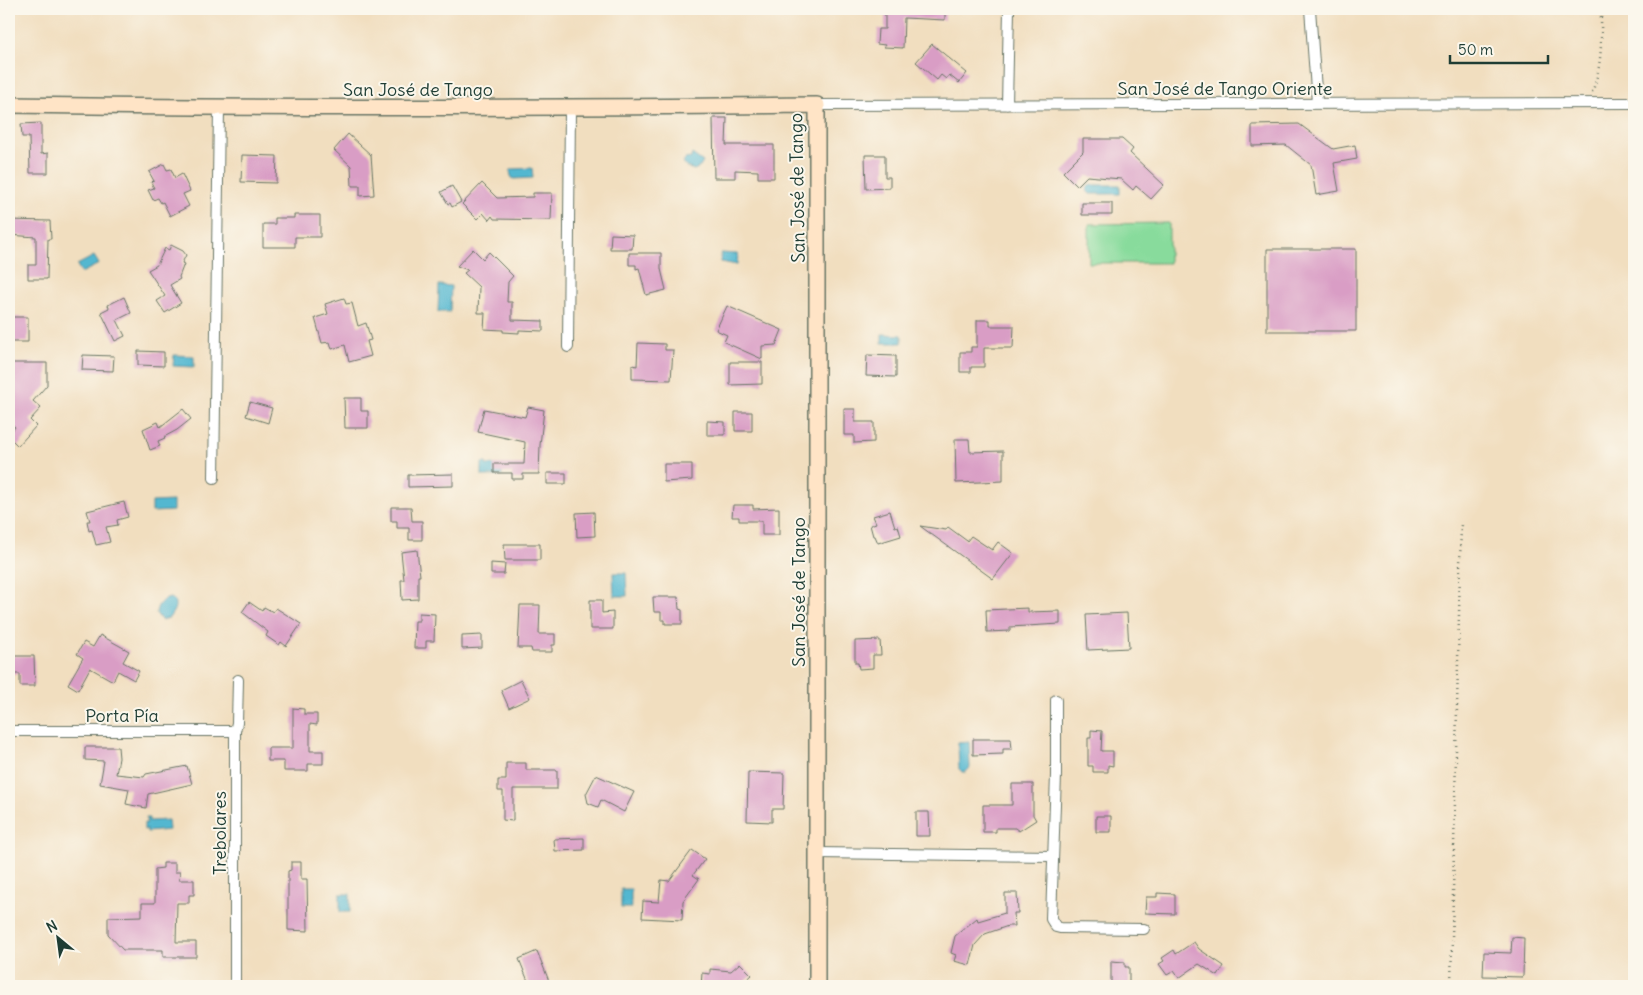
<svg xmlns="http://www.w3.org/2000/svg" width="1643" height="995" font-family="Delius,sans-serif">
	<rect width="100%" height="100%" fill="#fbf7ec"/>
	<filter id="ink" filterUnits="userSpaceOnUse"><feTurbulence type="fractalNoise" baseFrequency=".02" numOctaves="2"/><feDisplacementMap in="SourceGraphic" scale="10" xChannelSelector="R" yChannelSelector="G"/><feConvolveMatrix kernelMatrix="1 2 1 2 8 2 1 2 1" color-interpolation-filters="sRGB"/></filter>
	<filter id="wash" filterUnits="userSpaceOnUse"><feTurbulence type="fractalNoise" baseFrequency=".0096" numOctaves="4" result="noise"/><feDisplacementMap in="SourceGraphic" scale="20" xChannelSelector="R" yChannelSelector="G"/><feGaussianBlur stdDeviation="1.12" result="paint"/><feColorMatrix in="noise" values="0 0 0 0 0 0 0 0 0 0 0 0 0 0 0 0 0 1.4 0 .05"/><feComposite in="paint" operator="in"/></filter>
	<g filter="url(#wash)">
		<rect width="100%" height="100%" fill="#f1debf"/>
		<path fill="#88db9c" stroke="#548c68" d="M1169,223V263H1089V224Z"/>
		<path fill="#52b7d0" stroke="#387a82" d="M692,154L703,162L700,167L694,170L686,167L683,163L685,159L691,158Z
			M532,168L533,178L513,179L511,176L510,171L512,169Z
			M1090,185H1120V194H1090L1087,191V188Z
			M721,253L738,254L737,265L721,262Z
			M94,256L99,264L81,273L77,265Z
			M439,285L451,286L450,312H438Z
			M882,334L902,335V343H882Z
			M174,355L194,356V367L173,366Z
			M482,463H486V465H502V476H482Z
			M173,501V511L152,512V502Z
			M613,573H626L627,596H614Z
			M170,598L174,600C177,608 173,612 169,618L161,620L156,613C157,605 161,600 170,598Z
			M969,742L970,768L966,772H962L959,769L958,743Z
			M146,818H149V821L168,820L169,830L147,832V829L144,830V823H147Z
			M621,889H631V908H621Z
			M340,894H350V912H340Z"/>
		<g id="blocks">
			<path fill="#d99dc5" d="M893,9H945V20L904,18L903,48L884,47L885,45L877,44L878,29H885V13L893,14Z
				M932,44L967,73L959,83L949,75L946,79L941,75L937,80L916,62Z
				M713,118H727L726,145H774V178H758V171L735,170V178H714Z
				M41,123V154L48,153V173H30L29,137H22L21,124Z
				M1299,124L1333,149L1355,145L1357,159L1334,163L1339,191L1316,195L1311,165L1286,145L1252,146V125Z
				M348,134L371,155L374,195L360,196V186H352L351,166L334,150Z
				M1083,139H1122L1133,149L1130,153L1164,185L1151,199L1136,186L1133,190L1121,179L1087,176L1077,186L1063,172L1083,152Z
				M242,155L277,156L276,183L241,182Z
				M865,155H885V177H890V188L866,189Z
				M164,164L167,170L171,169L175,178L182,174L190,191L183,194L189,206L170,216L163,202L161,203L158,198L153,200L148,190L154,188L151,182L154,181L149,172Z
				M482,183L497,198L533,197V193H552L551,220L494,219L492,216L489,220L483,213L477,219L462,204Z
				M452,186L461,202L452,207L450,203L448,204L441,192Z
				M1082,203H1112V215H1082Z
				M294,215H320V237H295V247H263V224H275V218H294Z
				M9,220L50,221L51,239H48L47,279H28V265H36V237L9,235Z
				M611,234L633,235L632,249H610Z
				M171,245L183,251L186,255L182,263L184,264L179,277L180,279L170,285L181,303L165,313L157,301L165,296L148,270L157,265L165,248L169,250Z
				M473,249L483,259L489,252L513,276L508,282L507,302H512V320L543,321V331L519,330V333L503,332V330L484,329L485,313H478L479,287L464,273L468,270L457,266Z
				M1267,249H1356V331H1267Z
				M629,253H661V269L666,290L646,295L639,268L636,269V265H629Z
				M124,297L131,313L117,320L125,336L115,341L101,312L109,308L108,305Z
				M344,298L346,304L352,303L358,326L366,323L371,340L367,341L371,356L349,362L345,345L332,349L330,342L322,343L315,318L328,314L325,304Z
				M727,306L782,330L776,345L762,346V359L724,342L727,335L716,330Z
				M9,317H28V342H9Z
				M977,320H990V326H1014L1013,348H984V367H971V372H960V352H971V347H977Z
				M638,343L665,344V350H673L671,380L632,379V365L637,366Z
				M138,351L164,352V366L138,365Z
				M83,355L114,356L113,371L82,370Z
				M867,355L896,356V377L866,376Z
				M730,362H762V384L730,385Z
				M9,363H47V385L33,401L41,408L30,420L36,426L18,446L9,437V435L15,427L9,421V412L13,407L9,403Z
				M344,398H361V411H368V428H345Z
				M250,402L272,408L268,423L246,416Z
				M528,407L544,410L540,445L539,474H523V479H512V473H494V464H524L525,442L478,432L484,409L525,417Z
				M183,409L191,419L177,430L164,437L165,438L158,441L160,446L150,450L143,429L158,422L160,427Z
				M844,409H855V422H874V442L854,443V435H844Z
				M735,412H752V431H735Z
				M707,421L725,422V435H707Z
				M955,439H969L970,452L1003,451V481L956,483Z
				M664,464H692V480L664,482Z
				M547,473H566V484H547Z
				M453,474V486L408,487V475Z
				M124,502L128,517L117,520L118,525L106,527L110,542L96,545L92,530L89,531L87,521H90L87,511Z
				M733,505H753V509L779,508V535H762V521H739V517H732Z
				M391,507H411L412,521H422V540H409V528H397V521H391Z
				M890,511L895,527L898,526L901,536L878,543L875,536H873L870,525L876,523L873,516Z
				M594,512L595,536L577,537L576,513Z
				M920,526L946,530L948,527L967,541L971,536L992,550L998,542L1013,553L993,579Z
				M504,544H540V560H505Z
				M417,550L420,576H418V599L402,600L401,580H404L401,552Z
				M491,563L505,564L504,574H491Z
				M653,597H678L679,609L682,610V624H665V620H661V612H654Z
				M590,600H602V613L613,612V629H590Z
				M249,602L262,611L264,607L273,612L276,608L301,624L286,646L281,642L279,645L266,636L268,632L242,612Z
				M520,605H540L539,634H555V645H552V652H532L531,648H518Z
				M1028,608V612L1060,611V624L1010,627V631L987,632L986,610Z
				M419,613L435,614L434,641H426V648H414L415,621H419Z
				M1127,613L1129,648L1088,650L1086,615Z
				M100,635L129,651L123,662L139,671L134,680L118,671L113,681L90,668L78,690L68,684L83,658L77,654L84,642L93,647Z
				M482,635V648L462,649V636Z
				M880,640L881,655H873V668L859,669L858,663H855V641Z
				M9,656H34L35,686H20V674H9Z
				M521,680L530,698L509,708L501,690Z
				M293,708L304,709V714H317V725L310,724V751H323V764H308V771H284V761H268V748H293Z
				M1091,730L1102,731L1101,751H1113V766L1108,765V772H1093V766H1088V738H1091Z
				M973,739H1011L1012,749H1003V754L973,755Z
				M85,747H118L119,758L116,774L144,777L146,774L187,766L192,784L148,794L146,808L126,804L129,789L100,784L104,761L85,760Z
				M506,763H526V770H557V789H513V821L503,820V791H498V780H506Z
				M748,772L784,773L783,809H772V822L747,821Z
				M596,775L634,792L624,812L601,800L598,807L588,803L586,794Z
				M1012,784H1033V815L1036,820L1019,831L1015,828H996V832H983V805H1012Z
				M916,812H929L930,836H916Z
				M1096,816H1111V832H1096Z
				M584,838V850L555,851L554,839Z
				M692,850L705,859L693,875L699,879L683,901L682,920L642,918L643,901L659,902L661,880L669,881Z
				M291,862H301V879H307L308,931L288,930V871L291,870Z
				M163,863H175V872H180L179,880H194V895H189V903H177L176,942H196V957H163V950H123L108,934V917L142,916V903H155V869L163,868Z
				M1005,893H1017L1018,913H1014L1015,926H1008L985,934L975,945L970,965L954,961L956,955L951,953L955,936L977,918L978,921L1005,913Z
				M1157,893L1175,894V914L1145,913L1146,897H1157Z
				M1512,937L1524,938L1523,977L1483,976L1484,952L1511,953Z
				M1194,942L1199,949L1224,966L1218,976L1199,964L1179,978L1174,971L1167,975L1159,964L1164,961L1162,958L1174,950L1176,954Z
				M537,951L551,986H530L519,959Z
				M1111,961L1125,962V967H1129V986H1111Z
				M740,963L752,975L742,984L740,982L735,986H701L702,973L710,974V969L731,971Z"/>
		</g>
	</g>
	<g filter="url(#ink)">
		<use href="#blocks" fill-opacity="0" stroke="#687565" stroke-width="1"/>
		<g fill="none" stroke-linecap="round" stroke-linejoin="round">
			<g stroke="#687565" stroke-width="12">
				<path id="street" d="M1310,9L1317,103
					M817,105L1634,103
					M1007,105L1009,9
					M568,347L570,108
					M214,478L219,108
					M1056,700V775L1051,919L1056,927L1060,928L1144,929
					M9,731H235
					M817,853L1053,856
					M235,986V731L237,723L238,680"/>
			</g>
			<g stroke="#687565" stroke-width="18">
				<path id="secondary" d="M9,105C278,109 547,108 817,105V986"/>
			</g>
			<path stroke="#687565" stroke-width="2.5" stroke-dasharray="1 4" stroke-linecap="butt" d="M1592,92C1603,65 1601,37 1601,9
				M1451,986L1461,522"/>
			<use href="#street" stroke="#fff" stroke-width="10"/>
			<use href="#secondary" stroke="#ffe4c6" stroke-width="15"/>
		</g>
	</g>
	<g text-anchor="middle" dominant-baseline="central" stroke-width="4" stroke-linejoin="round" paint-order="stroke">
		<g font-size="18" fill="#1f3d34" stroke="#fbf7ec">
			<text x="1225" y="88">San José de Tango Oriente</text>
			<text x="418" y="89">San José de Tango</text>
			<text transform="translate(797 188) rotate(-91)">San José de Tango</text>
			<text transform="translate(798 592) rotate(-90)">San José de Tango</text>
			<text x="122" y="715">Porta Pía</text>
			<text transform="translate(219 833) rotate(-90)">Trebolares</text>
		</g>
	</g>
	<rect width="1643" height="995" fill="none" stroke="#fbf7ec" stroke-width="30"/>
	<g transform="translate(58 938) rotate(331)" stroke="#fbf7ec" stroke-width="4" paint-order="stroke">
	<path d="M0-4L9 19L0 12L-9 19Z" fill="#1f3d34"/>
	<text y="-8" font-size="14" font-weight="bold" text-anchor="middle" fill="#1f3d34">N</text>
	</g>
	<path d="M1450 55v8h98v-8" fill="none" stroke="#1f3d34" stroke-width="2.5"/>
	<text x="1458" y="55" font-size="15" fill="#1f3d34" stroke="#fbf7ec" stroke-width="4" paint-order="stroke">50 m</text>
</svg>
